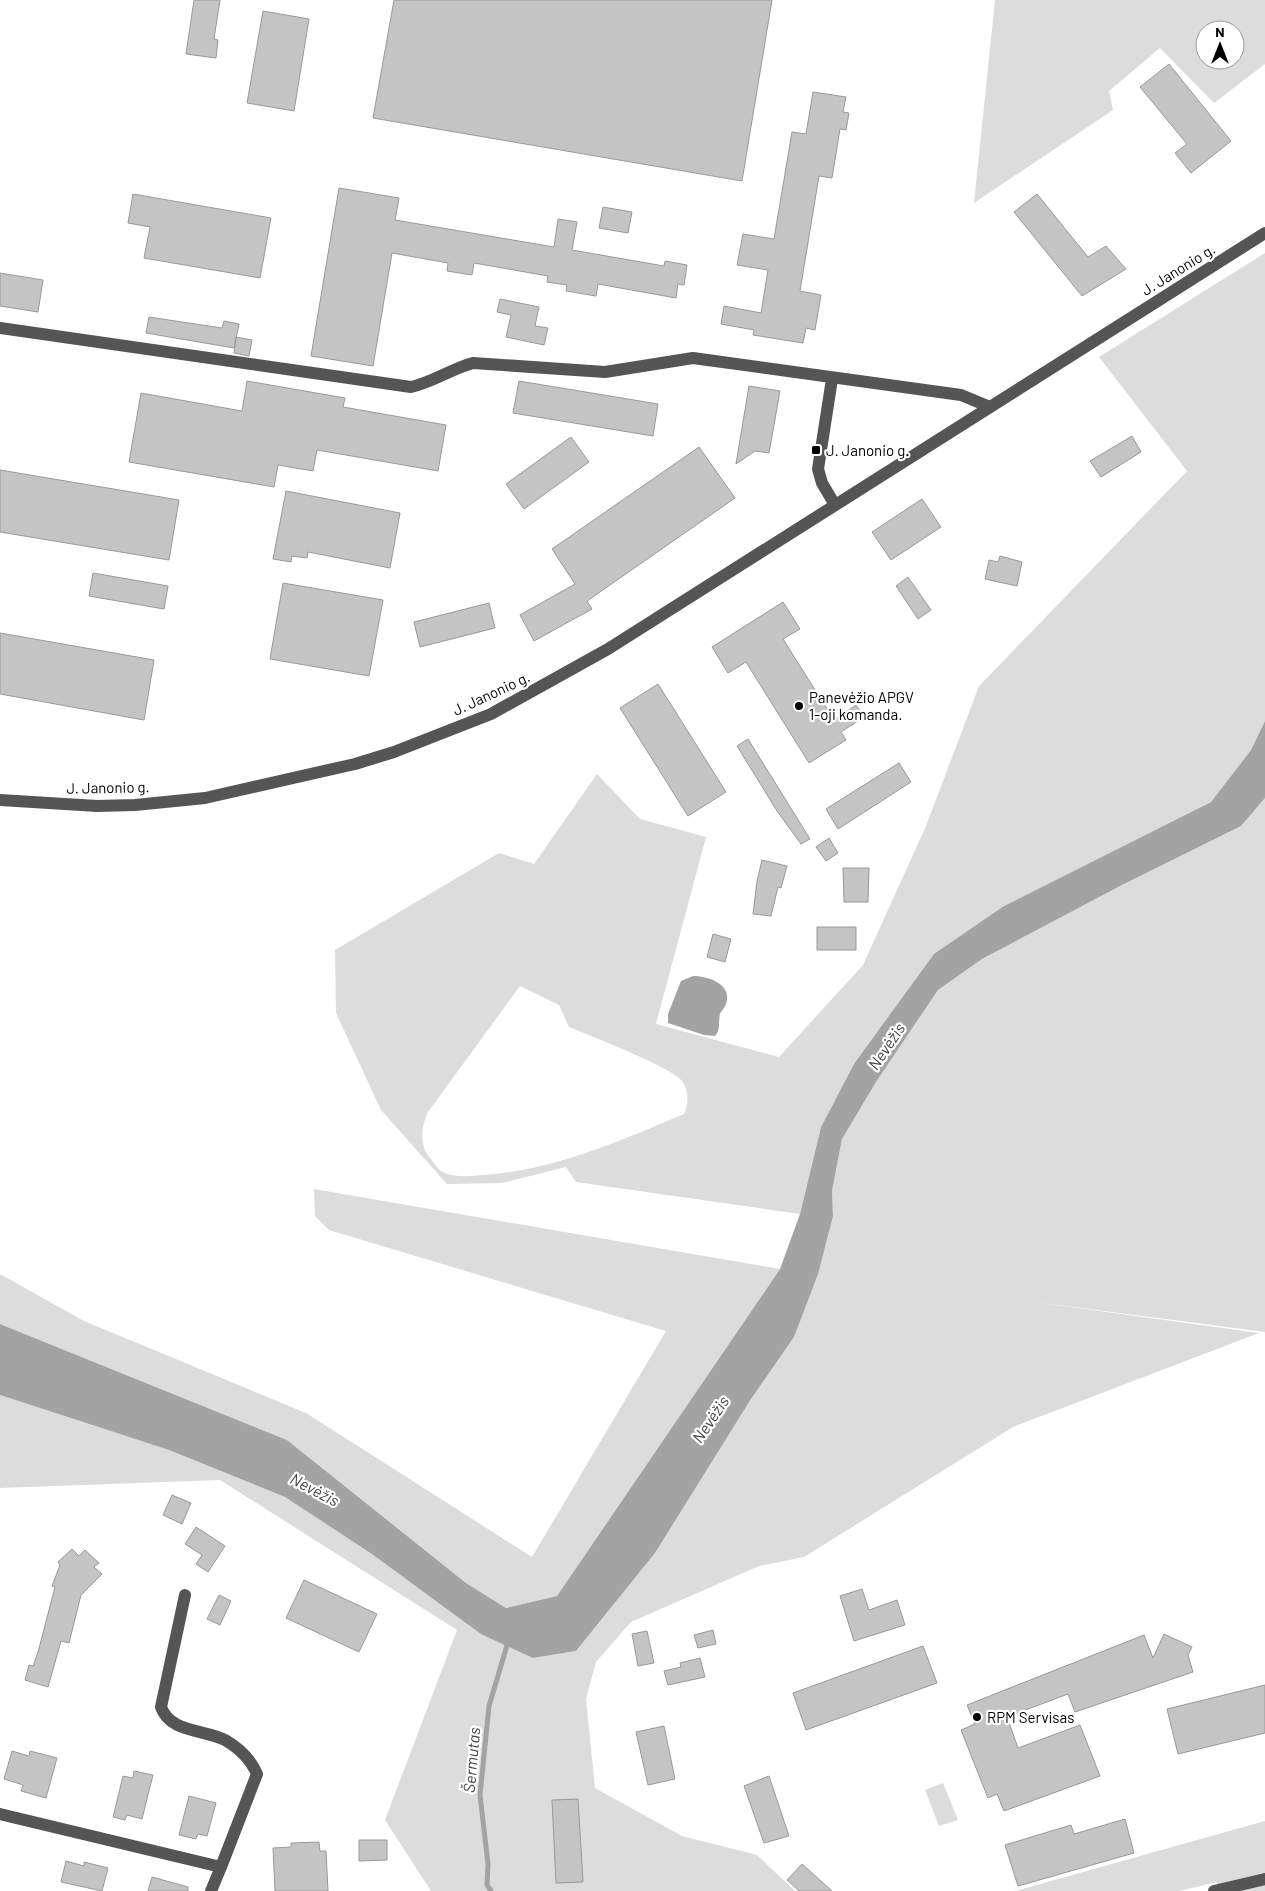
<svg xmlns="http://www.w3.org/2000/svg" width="1265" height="1891" font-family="Barlow,sans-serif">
	<rect width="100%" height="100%" fill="#fff"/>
	<path fill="#dcdcdc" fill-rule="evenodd" d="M995,0H1265V64L1214,103L1160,48L1109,91L1113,110L974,203ZM1205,30H1235V60H1205Z
		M1265,253V721L1251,750L1211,802L1004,906L854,1064L821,1127L800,1214L576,1182L566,1167L502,1183L447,1184L381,1110L336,1013L335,950L499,853L534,864L597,774L640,819L706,837L656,1024L779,1057L863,965L926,826L979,686L1187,471L1099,357ZM520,986L559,1005L569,1027C589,1035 673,1068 682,1081C689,1090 689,1105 684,1114C620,1141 554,1170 484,1175C471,1176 455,1178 443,1172C438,1170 434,1163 430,1158C419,1145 421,1127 428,1112Z
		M1265,798V1332L1027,1301L1259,1333L1013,1427L804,1557L759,1566L631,1622L596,1662L586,1699L595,1788L682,1836L757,1855L795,1891H431L385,1820L457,1630L220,1480L0,1488V1395L169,1450L285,1497L533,1658L576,1651L655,1553L751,1399L794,1337L833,1216L832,1191L842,1139L876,1082L938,990L982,959L1122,885L1241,826Z
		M314,1189L780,1269L557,1596L506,1608L466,1583L287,1440L0,1324V1274L84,1321L306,1413L532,1557L666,1331L329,1230L315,1216Z
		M943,1783L958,1820L939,1826L925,1790Z
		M1265,1821V1891H1217V1882L1179,1891H1015Z"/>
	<path fill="#a3a3a3" d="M1265,721V798L1241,826L1122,885L982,959L938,990L876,1082L842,1139L832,1191L833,1216L818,1274L794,1337L751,1399L655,1553L576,1651L533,1658L481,1634L372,1554L285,1497L169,1450L0,1395V1324L287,1440L466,1583L506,1608L557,1596L780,1269L800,1214L821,1127L854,1064L934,954L1004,906L1211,802L1251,750Z
		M693,976C708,976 733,984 726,1004C725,1007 722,1010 720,1014C718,1022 721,1030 715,1036L704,1035L668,1023V1014L681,981Z"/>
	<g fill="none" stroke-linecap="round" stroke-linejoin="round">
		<path stroke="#a3a3a3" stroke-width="5" d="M491,1891L487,1885L488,1864L480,1795L489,1706L508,1642"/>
	</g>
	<path fill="#c4c4c4" stroke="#999" d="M194,0H220L214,39L218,40L216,58L186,54Z
		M394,0H772L742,181L373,118Z
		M263,11L309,19L294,111L247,103Z
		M1169,64L1231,141L1191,173L1175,153L1187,144L1140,87Z
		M813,92L846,97L843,112L849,113L846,130L840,129L832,178L819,176L800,291L821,295L815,330L806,328L803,343L753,335L754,330L721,324L724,306L761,313L768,270L737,265L743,234L774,239L792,132L806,134Z
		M339,188L399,198L395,220L554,247L558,219L577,222L572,250L664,266L665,261L687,265L684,285L678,284L676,298L598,284L596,296L566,291L567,285L547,282L548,276L474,263L472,275L447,271L448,263L392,253L373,366L311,356Z
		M133,194L271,218L260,278L144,258L150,227L128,223Z
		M1037,194L1088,257L1106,246L1126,269L1082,296L1014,212Z
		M603,207L632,212L628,233L599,228Z
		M0,273L43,280L38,312L0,306Z
		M500,299L539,307L535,326L548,328L544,345L506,337L511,315L497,312Z
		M149,317L222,328L224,321L239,324L234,348L146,333Z
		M236,337L252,340L249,356L234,353Z
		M247,381L345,398L343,407L446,425L438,471L317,450L313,471L278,465L274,487L129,462L141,393L242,411Z
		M519,381L658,404L653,436L513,413Z
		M749,386L780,391L769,453L755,451L736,464Z
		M1132,436L1141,452L1101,477L1090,461Z
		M571,437L589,462L524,509L506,484Z
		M699,447L735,498L587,601L592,609L534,641L520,615L575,584L552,549Z
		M0,470L179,500L169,560L0,532Z
		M286,491L400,513L390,568L308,552L307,558L292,556L291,562L273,559Z
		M922,499L941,527L891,560L872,532Z
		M1000,556L1022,562L1017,586L985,579L989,560L998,562Z
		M93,573L168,586L164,609L89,596Z
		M908,577L931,610L918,619L896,586Z
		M283,583L383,600L369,676L270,659Z
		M783,602L800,629L783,639L834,720L856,705L864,717L841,732L846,740L809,763L746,662L728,673L712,647Z
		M489,603L495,628L420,647L414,622Z
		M0,633L154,660L144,720L0,694Z
		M658,684L726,792L688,816L620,708Z
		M748,739L810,839L801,844L777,811L737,746Z
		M899,763L911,782L838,829L826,809Z
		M829,838L838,853L826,861L816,847Z
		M762,860L787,866L781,888L778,887L771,916L753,914L757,881Z
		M843,868H869L868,902H844Z
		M817,927H856V950H817Z
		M713,934L731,939L725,962L707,957Z
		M172,1495L191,1503L182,1524L163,1515Z
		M196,1527L225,1546L208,1572L196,1564L202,1555L185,1544Z
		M72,1549L79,1556L85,1550L99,1563L94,1567L102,1574L81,1595L69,1643L61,1641L48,1687L25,1680L29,1665L33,1666L38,1652L55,1587L52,1586L60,1565L58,1562Z
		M304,1580L377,1614L359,1652L286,1618Z
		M862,1589L869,1610L897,1600L905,1625L854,1641L840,1596Z
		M219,1595L231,1601L220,1625L207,1619Z
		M713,1630L716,1644L698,1648L694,1635Z
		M647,1631L654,1663L638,1666L632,1634Z
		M1164,1634L1192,1647L1188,1655L1193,1672L1075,1712L1068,1694L1007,1717L1018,1748L1080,1725L1100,1776L1004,1811L997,1794L988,1798L961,1730L975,1724L967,1705L1144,1635L1153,1658Z
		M923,1646L937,1683L806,1730L793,1693Z
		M700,1658L705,1677L668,1685L664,1671L681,1667L680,1663Z
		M1265,1685V1733L1178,1754L1167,1709Z
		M664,1726L675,1779L648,1785L636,1732Z
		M12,1751L29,1756L30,1751L57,1758L46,1798L21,1791L23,1785L4,1779Z
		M134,1771L153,1775L142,1819L127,1815L125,1820L113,1817L123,1776L133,1778Z
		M769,1776L789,1836L764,1843L744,1786Z
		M189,1796L216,1803L207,1836L198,1834L196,1839L179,1835Z
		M578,1799L583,1882L556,1883L552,1800Z
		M1125,1819L1134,1853L1018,1886L1005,1845L1071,1825L1074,1834Z
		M359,1840H387V1860L359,1861Z
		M319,1842L320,1851H326L328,1891H275L273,1848L291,1847V1843Z
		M66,1861L84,1866V1862L108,1868L102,1891L61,1882Z
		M802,1864L832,1891H799L787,1880Z
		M152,1877L188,1887V1891H148Z"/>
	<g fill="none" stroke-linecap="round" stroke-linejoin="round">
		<path stroke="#555" stroke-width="12" d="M0,328L411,387C433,382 451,369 473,363L605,372L693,358L961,395L990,407
			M832,379L818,469L822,483L835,505
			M0,800L97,806L135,805L205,798L355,764L394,752L491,714L608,649L1265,233
			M185,1595L161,1707C170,1733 204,1729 225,1740C239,1748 251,1760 257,1774L221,1867
			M0,1814L221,1867L211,1891
			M1214,1891L1265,1879"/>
	</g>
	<g fill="#000" stroke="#fff" stroke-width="2">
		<rect x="811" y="445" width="10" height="10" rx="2.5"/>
		<circle cx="799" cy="706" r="5"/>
		<circle cx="977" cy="1717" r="5"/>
	</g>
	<g text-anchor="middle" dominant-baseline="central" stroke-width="4.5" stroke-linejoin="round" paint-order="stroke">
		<g font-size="15" fill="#000" stroke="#fff">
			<text transform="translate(1178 269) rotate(-32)">J. Janonio g.</text>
			<text transform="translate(491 693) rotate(-25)">J. Janonio g.</text>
			<text transform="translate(108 787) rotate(-1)">J. Janonio g.</text>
		</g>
		<g font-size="15" fill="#000" stroke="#fff" text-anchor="start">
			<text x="826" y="450">J. Janonio g.</text>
			<text x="809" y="697">Panevėžio APGV<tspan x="809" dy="17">1-oji komanda.</tspan></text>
			<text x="987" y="1717">RPM Servisas</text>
		</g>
		<g font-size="16" font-style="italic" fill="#444" stroke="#fff">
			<text transform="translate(886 1046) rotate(-56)">Nevėžis</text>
			<text transform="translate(710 1419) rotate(-56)">Nevėžis</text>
			<text transform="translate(315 1489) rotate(28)">Nevėžis</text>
			<text transform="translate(471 1760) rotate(-85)">Šermutas</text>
		</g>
	</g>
	<g transform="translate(1220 45)"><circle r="24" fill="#ffffff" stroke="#999999"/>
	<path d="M0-4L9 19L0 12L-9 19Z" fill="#000000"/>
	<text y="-8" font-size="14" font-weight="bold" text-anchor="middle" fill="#000000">N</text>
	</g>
</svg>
